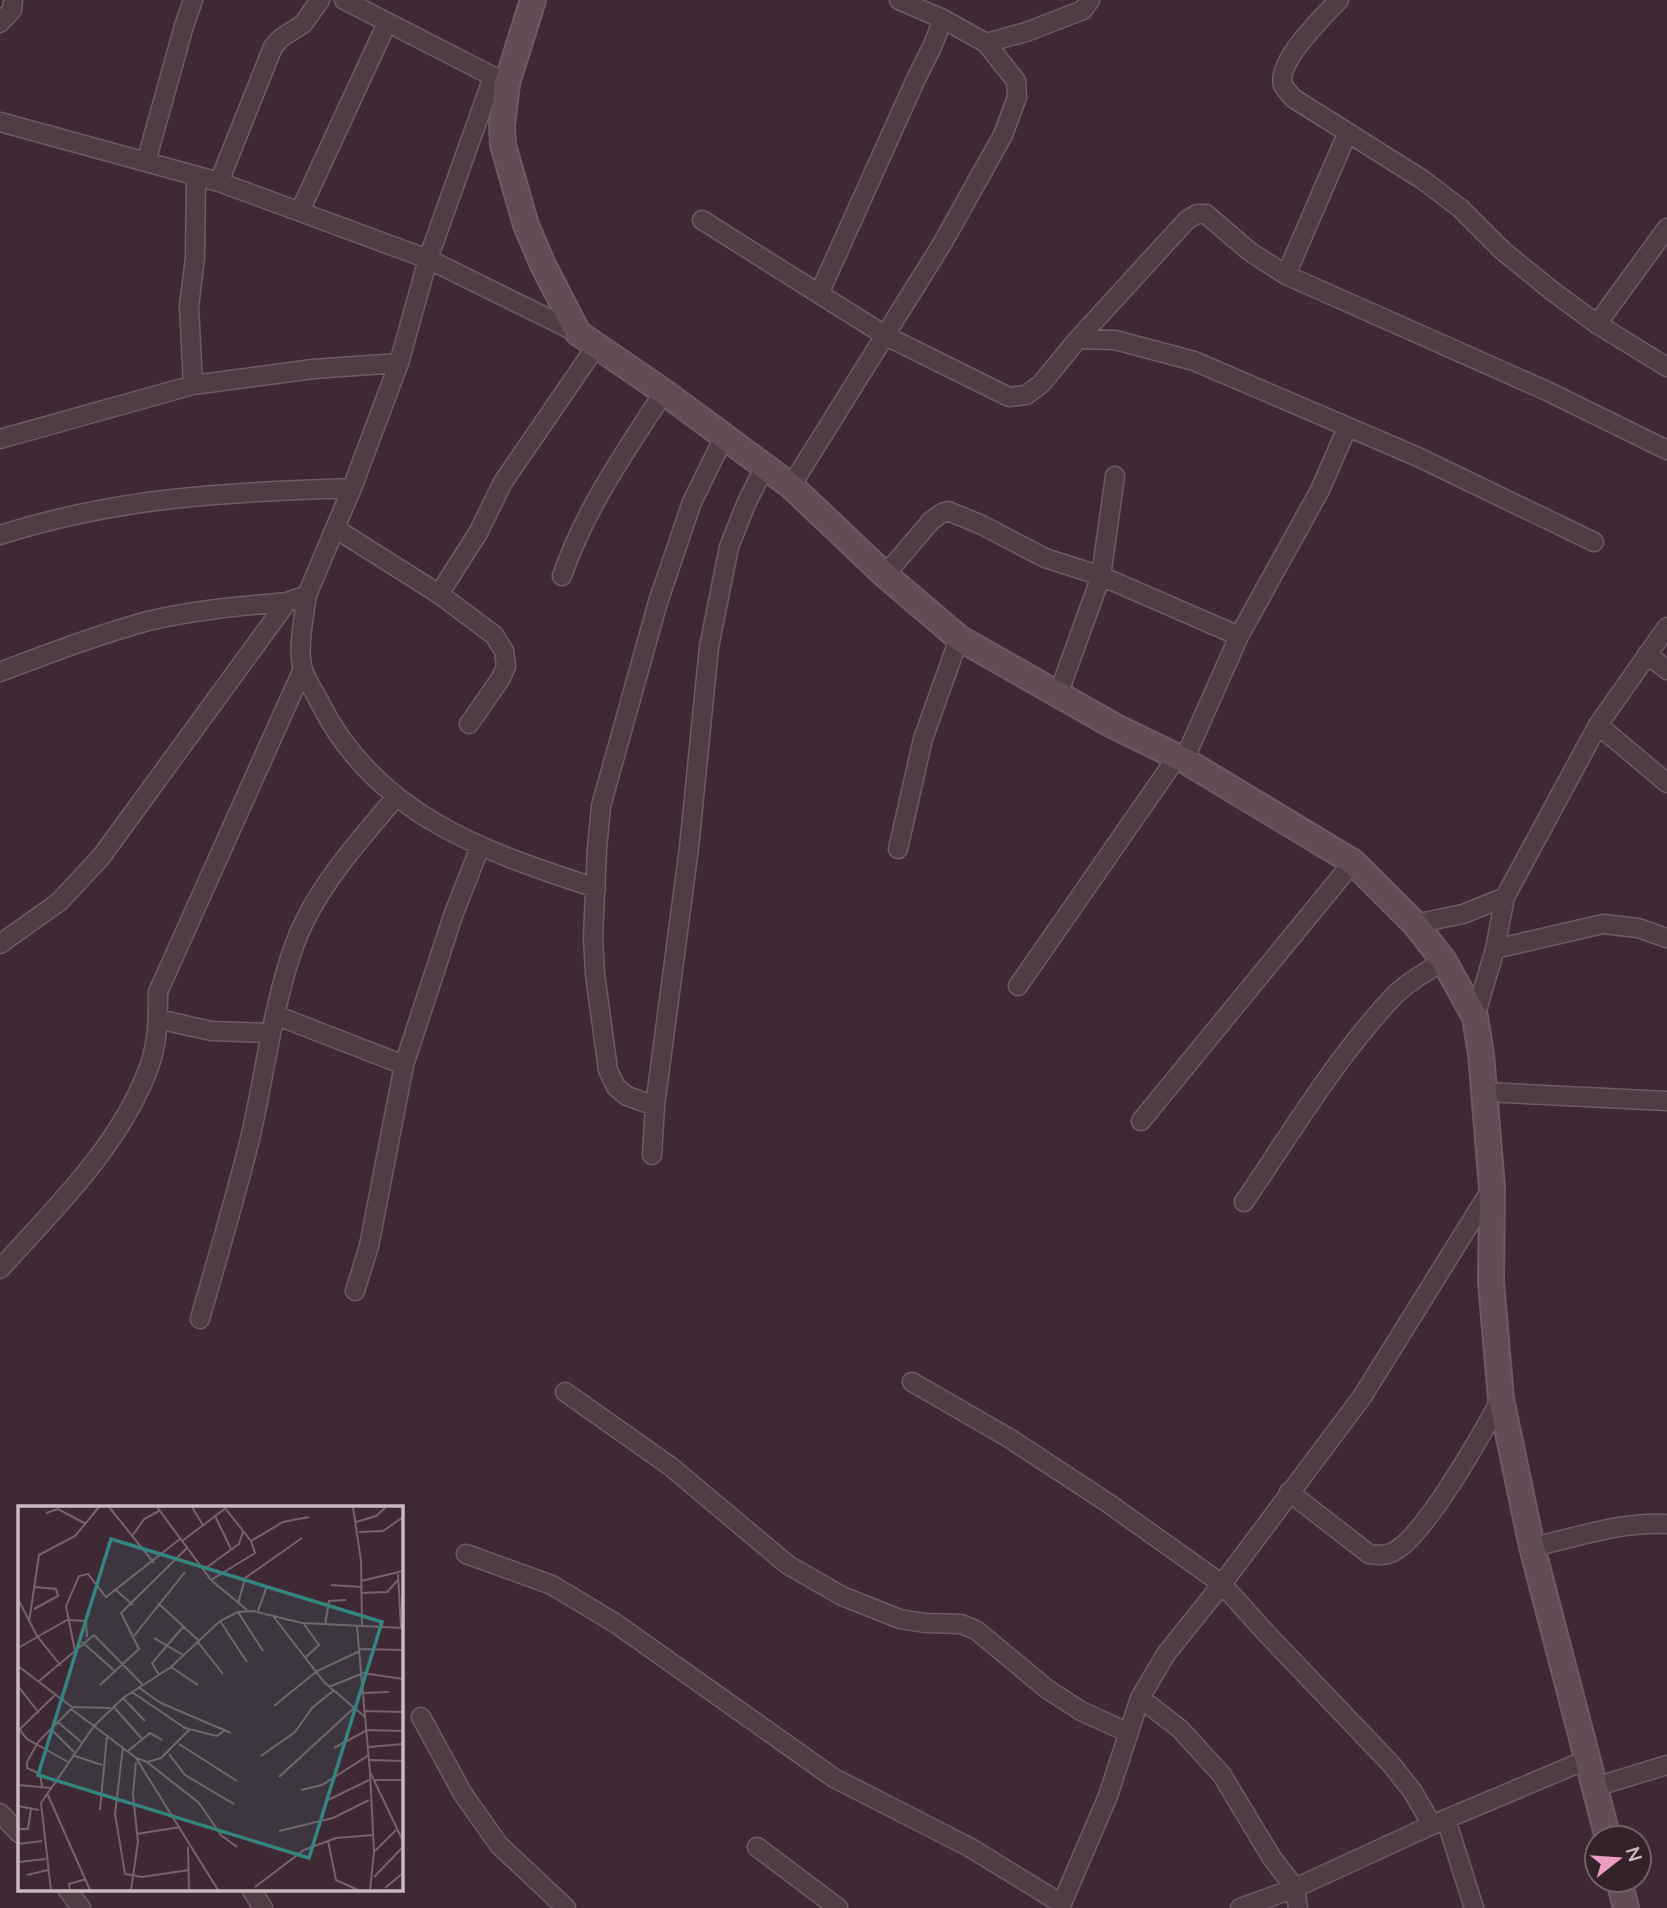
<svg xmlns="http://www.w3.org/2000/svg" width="1667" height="1908" font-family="Mulish,sans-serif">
	<rect width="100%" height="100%" fill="#3f2935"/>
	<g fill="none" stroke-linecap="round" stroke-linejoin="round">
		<g stroke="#6c5b64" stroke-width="21">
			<path id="street" d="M344,0L500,80
				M1339,0C1324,16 1276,61 1283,85C1285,89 1290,94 1293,98L1423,180L1460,208L1503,251L1551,290L1597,324L1667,367
				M0,23L12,10L13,0
				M986,43L1026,32L1083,10L1090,0
				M0,122L219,182L428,259L493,77
				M146,162L184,26L193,0
				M219,182L273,47L281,38L303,24L320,0
				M300,211L387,23
				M702,220L886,336L1009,397L1026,395L1041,384L1078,339L1187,220L1197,214H1206L1249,251L1286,275L1547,391L1667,450
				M1286,275L1347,134
				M819,294L916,79L932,47L943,19
				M1597,324L1667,228
				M1078,339L1115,340L1194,361L1418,457L1594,542
				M193,385L189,306L195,258L196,176
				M0,439L193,385L313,369L399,363
				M791,486L942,244L1003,135L1017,97L1016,81L986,43L943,19L899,0
				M336,529L439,594L494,635L504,651L506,666L501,678L469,724
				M0,535C118,497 229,492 352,488
				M885,575L931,521L942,513L948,511L982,525L1045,558L1101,576L1239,636
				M562,576C585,509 625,452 664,392
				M439,594L478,533L503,482L597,345
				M307,595C304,617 297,649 303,670C307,681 315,693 320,703C376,815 485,852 596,888
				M1647,654L1667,670
				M0,672C49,653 97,635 148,621C194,610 241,606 287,602
				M1058,695L1101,576L1115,476
				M1598,725L1667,783
				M1184,760L1239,636L1320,490L1347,428
				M898,849L923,739L959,638
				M1415,924L1463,914L1505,897
				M0,944L59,902L101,857L287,602L307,595L352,488L399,363L428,259L578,333
				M1495,949L1603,924L1638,928L1667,938
				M1018,986L1177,757
				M275,1015L404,1065
				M1475,1017L1495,949L1505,897L1598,725L1667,627
				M158,1019L211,1031L270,1033
				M1486,1092L1667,1101
				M655,1106L627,1096L616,1087L608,1070L595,974L593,937L597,849L601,806L658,602L692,502L724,437
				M1141,1121L1353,862
				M652,1155L655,1106L689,848L709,647L729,547L746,504L764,468
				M1244,1202C1291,1133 1335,1059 1392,998C1406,983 1426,972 1444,961
				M0,1269C55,1208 120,1146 149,1067C158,1043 158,1017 158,992L303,669
				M355,1291L369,1246L404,1065L454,913L480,847
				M200,1319C217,1259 235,1199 250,1139C265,1075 272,1008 294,946C314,890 358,842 396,797
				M912,1382L1009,1438L1108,1503L1222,1584L1266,1633L1391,1764L1413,1792L1432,1825
				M565,1392L670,1466L788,1565L842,1596L900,1619L925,1623L961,1624L976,1630L1047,1689L1081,1711L1127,1732
				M1289,1492L1369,1554C1377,1555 1383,1556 1391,1553C1423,1540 1483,1432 1501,1399
				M1532,1547C1575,1538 1622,1521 1667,1524
				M466,1554L552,1585L615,1623L834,1778L969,1847L1062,1904
				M1140,1698L1180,1729L1222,1775L1272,1858L1295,1888L1298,1908
				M421,1717L463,1794L499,1845L566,1908
				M1595,1787L1667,1765
				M0,1813L19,1833
				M1446,1819L1474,1908
				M757,1847L838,1908
				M67,1889L81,1908
				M251,1889L263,1908
				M1060,1908L1108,1796L1140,1698L1166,1654L1222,1584L1362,1397L1492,1188
				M1240,1908L1295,1888L1432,1825L1586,1760"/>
		</g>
		<g stroke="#6c5b64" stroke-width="28">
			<path id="secondary" d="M533,0L507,83L502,126L503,145L526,225L543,265L578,333L664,392L791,486L885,575L959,638L1114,726L1184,760L1353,862L1415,924L1444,961L1475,1017L1481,1054L1492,1188L1491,1282L1501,1399L1532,1547L1608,1838
				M1619,1880L1626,1908"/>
		</g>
		<use href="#street" stroke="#4f3d46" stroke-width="18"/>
		<use href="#secondary" stroke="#624c56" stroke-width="24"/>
	</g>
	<g transform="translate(18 1506)">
		<rect width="385" height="385" fill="#3f2935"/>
		<path fill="none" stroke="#76636d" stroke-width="2" d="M91,1L136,57M139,1L193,74L229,104M174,1L185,19M335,1L343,55L344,120M207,2L233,35L265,16L291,11M28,7L40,3L68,18M197,10L213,43M338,16L358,10L368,1M341,26L365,25L385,11M115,29L126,13L141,5M164,35L208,2M185,64L221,38L225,26M380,68L383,122M193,74L237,47L233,35M343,75L385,65M313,79L343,81M98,84L115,99M343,87L369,86L380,74M0,93L19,130L43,160M140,97L180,134M220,98L227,72L284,32M16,103L40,90L38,83L17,81M240,105L249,80M220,106L245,145M255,110L306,176L347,211M202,115L229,156M11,116L21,49L57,30L81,1M286,118L301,139L288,151M307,119L311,95L328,94M339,121L352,266L385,335M116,130L167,66M136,132L165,149M179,135L205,168M64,136L98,166M0,142L49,114L68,115L69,131M342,143L385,144M57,145L48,100L61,70L70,68L88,91L162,33M0,160L54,201L92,202M153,161L180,179M141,169L134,157L165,121M21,175L76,129L124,178M82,179L121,143L103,107L169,42M0,180L21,207M120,181L143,197L213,227M311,181L345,167L385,173M114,186L167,222L199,230L206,225M346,187L371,186M105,192L127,215M95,200L124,233M256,200L299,165L342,145M347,205L385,206M40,216L63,236M0,222L9,233L50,256M33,223L56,246M1,224L37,189M161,238L219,275M105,241L97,308L107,368L124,371L171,364M351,241L385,238M316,242L349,224L385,225M110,245L132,227L144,234M151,248L167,269L216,298M54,249L84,259M243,250L277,226L294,202L315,185M118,252L129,256L143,252L172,223M352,254L385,255M129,256L181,297L203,329L219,341M352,267L356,346L352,384M261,271L337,201M357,274H385M0,279L33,282M24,280L22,268L9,262V256L20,236L54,202M283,284L304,279L351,249M29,287L72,384M310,294L351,274M0,300L21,304M82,304L89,229M0,323H10L13,303M261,325L315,312L351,294M119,328L162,321M310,335L318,374L340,384M0,338L24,335M170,341L171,384M357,345L378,324M0,356L28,353M9,369L30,364M356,371L385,341M237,381L286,344L318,332L355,329M367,382L385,367M33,384L23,297L76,220L53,203M52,384L51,378L68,373M113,384L120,336L115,288L118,256M200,384L118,252L76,220L105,192L153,161L202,115L220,106L235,105L284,117L385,122"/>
		<path fill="#34847f" fill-opacity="0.15" stroke="#34847f" stroke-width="3.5" d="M93,33L364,116L291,352L20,269Z"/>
		<rect width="385" height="385" fill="none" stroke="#c9bac1" stroke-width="3.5"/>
	</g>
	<g transform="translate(1618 1859) rotate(73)"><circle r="33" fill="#34222b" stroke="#705f67" stroke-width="2"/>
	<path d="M0-5L12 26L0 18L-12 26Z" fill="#ed9cc3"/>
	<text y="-10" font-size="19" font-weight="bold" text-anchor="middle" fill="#c9bac1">N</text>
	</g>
</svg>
